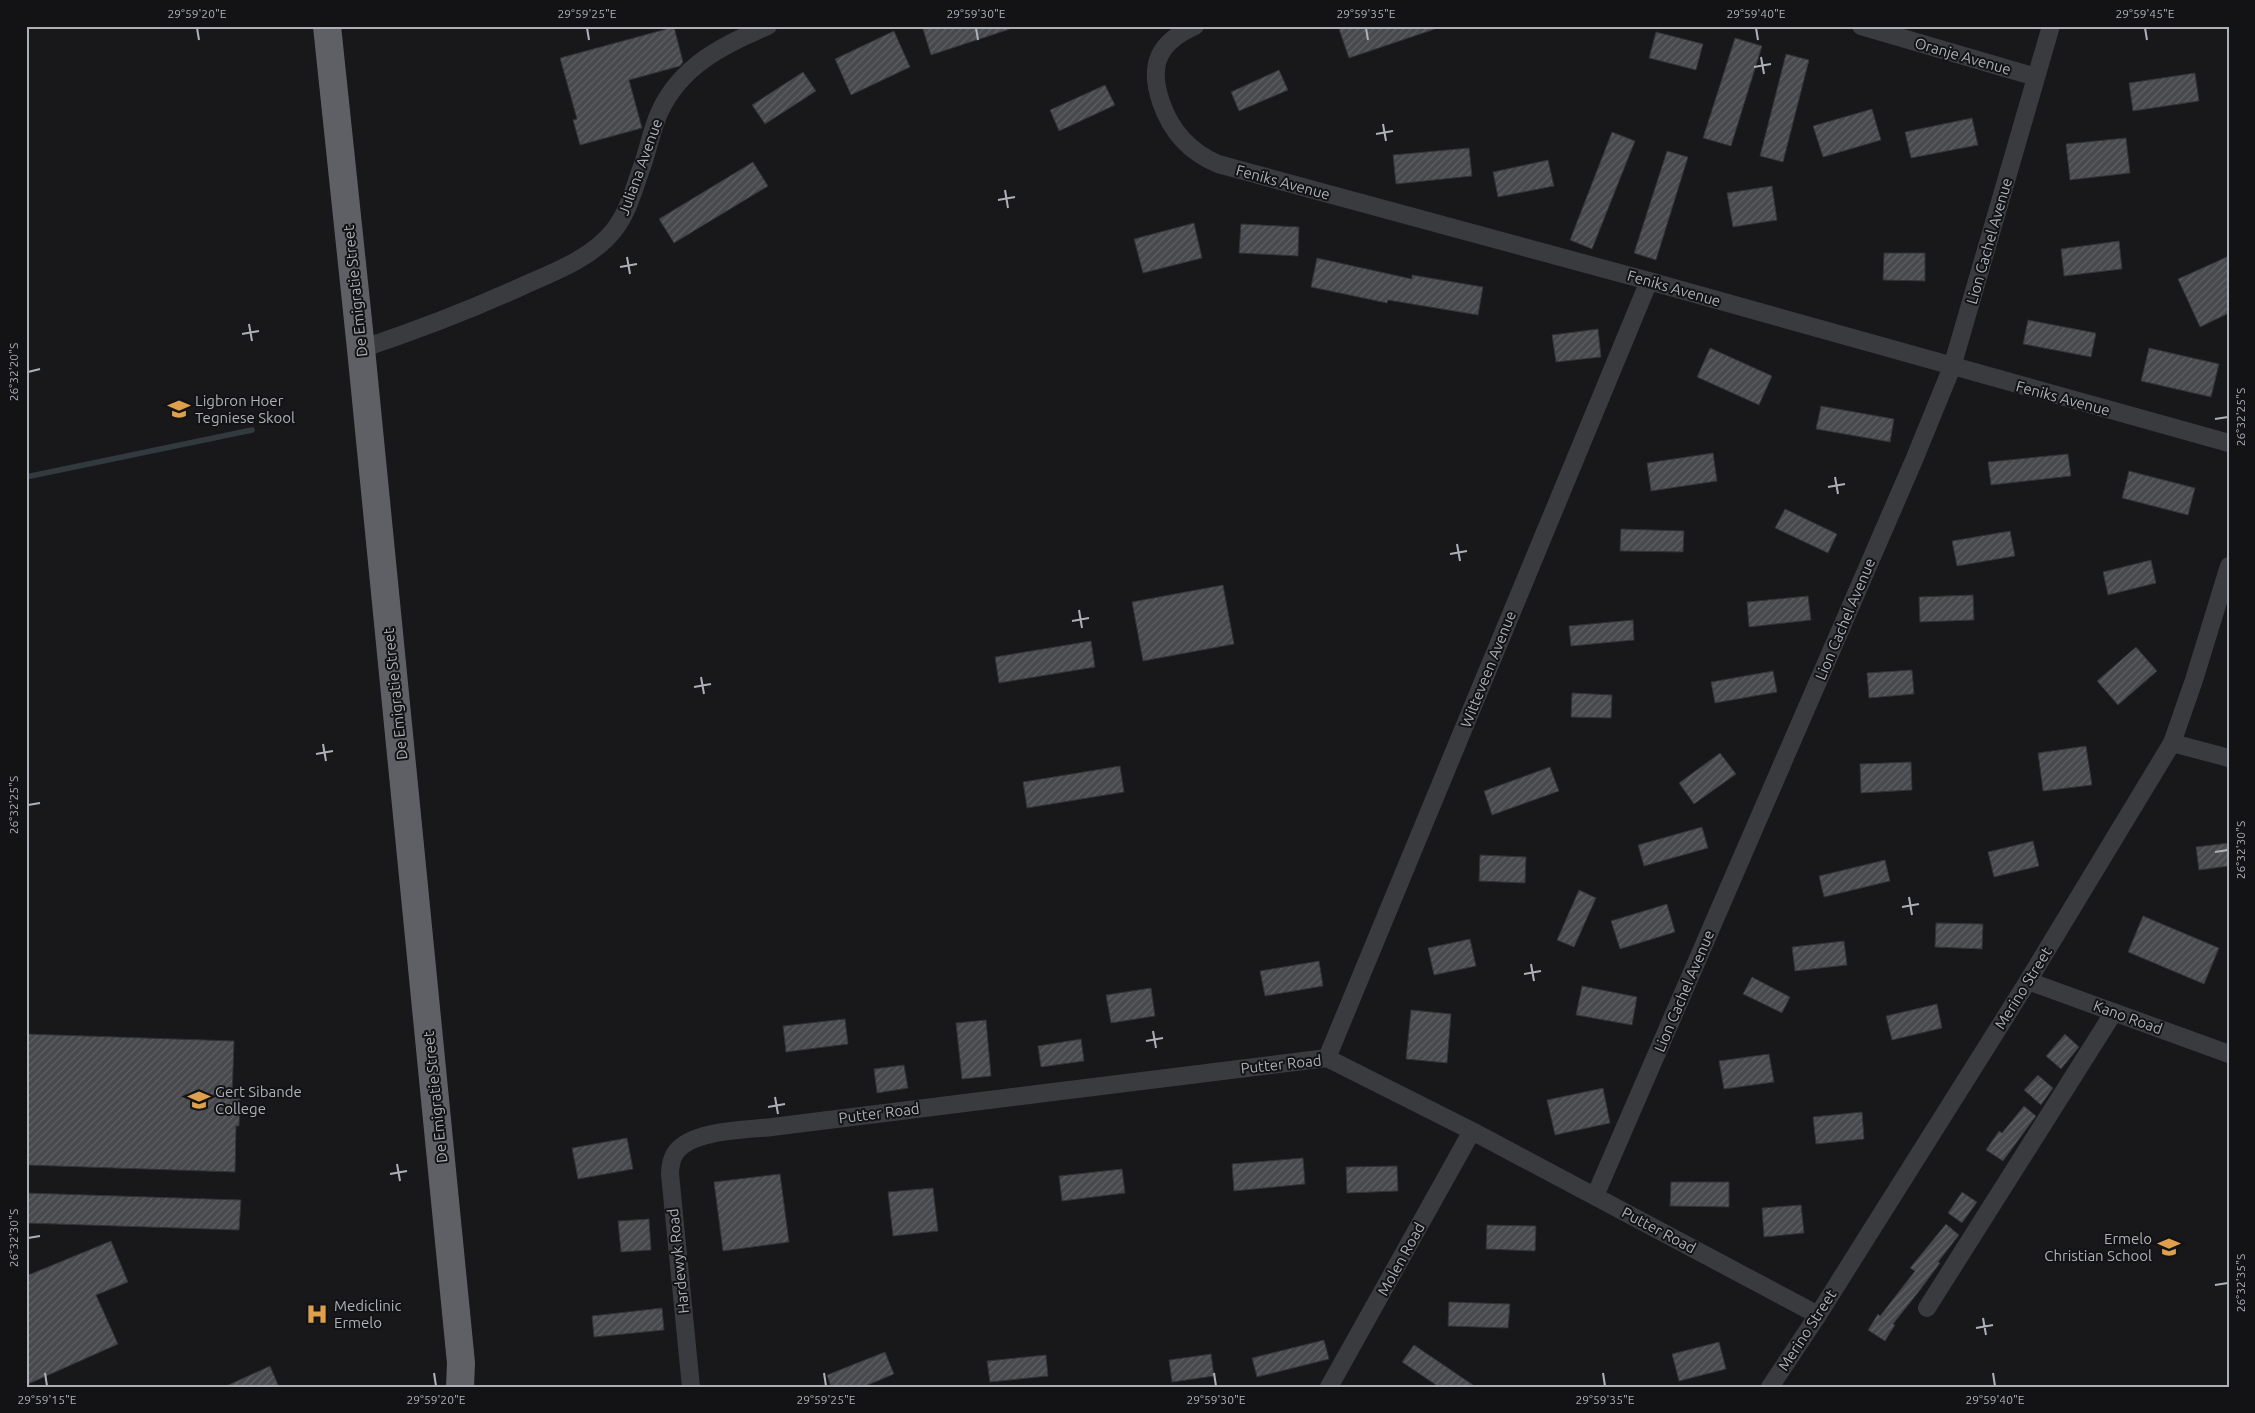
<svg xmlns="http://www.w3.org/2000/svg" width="2255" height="1413" font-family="Ubuntu,sans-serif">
	<defs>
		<pattern id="building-hatch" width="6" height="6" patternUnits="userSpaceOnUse" patternTransform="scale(1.25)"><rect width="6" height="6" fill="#47494c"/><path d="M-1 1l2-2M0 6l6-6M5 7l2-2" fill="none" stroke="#5f6164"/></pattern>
	</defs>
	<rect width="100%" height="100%" fill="#18181a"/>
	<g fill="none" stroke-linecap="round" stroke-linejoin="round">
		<path stroke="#323a3f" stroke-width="5.5" d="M26,477L252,430"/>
	</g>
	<path fill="url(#building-hatch)" stroke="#323336" d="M922,26H1009L1010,29L931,55Z
		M1338,26H1435V29L1349,58Z
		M674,27L683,62L680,66L629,80L642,128L580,145L573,120L577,119L560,58Z
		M894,31L910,67L851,95L835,59Z
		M1656,32L1703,44L1696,70L1649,58Z
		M1735,38L1762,46L1731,146L1703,138Z
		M1786,54L1809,60L1783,162L1760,156Z
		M1279,70L1288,90L1239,111L1231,92Z
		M803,72L816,91L765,124L752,105Z
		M2195,73L2199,101L2133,111L2129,83Z
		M1105,85L1115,105L1059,131L1050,110Z
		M1872,109L1881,140L1823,157L1813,126Z
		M1972,118L1978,145L1911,158L1905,132Z
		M1612,132L1635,141L1592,249L1570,240Z
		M2126,138L2130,173L2070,180L2066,144Z
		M1469,148L1472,176L1396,184L1393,155Z
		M1667,151L1688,157L1656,260L1634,253Z
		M1548,160L1554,186L1498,197L1493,172Z
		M753,162L768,186L674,243L659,219Z
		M1772,186L1777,220L1733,227L1727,193Z
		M1194,223L1202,258L1143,273L1134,239Z
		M1241,224L1299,227L1298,256L1239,253Z
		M2119,241L2122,269L2064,276L2061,249Z
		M1884,253H1925V281L1883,280Z
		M2229,256V313L2200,327L2178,279Z
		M1317,258L1412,279V275L1483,287L1478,315L1388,300L1387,303L1311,287Z
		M2028,320L2096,333L2091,357L2023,344Z
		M1598,329L1601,357L1556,362L1552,335Z
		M1710,348L1772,376L1759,405L1697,377Z
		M2149,348L2219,364L2211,397L2141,381Z
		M1821,406L1894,419L1890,442L1816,429Z
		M1713,453L1717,481L1651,491L1647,463Z
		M2068,454L2071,476L1991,485L1988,462Z
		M2129,471L2195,488L2188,515L2122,498Z
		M1785,509L1837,534L1828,553L1775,528Z
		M1621,529L1684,531L1683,552L1620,551Z
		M2010,531L2015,556L1957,566L1952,541Z
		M2151,560L2156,583L2108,595L2103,572Z
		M1223,585L1234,644L1143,661L1132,602Z
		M1973,595L1974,620L1920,622L1919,597Z
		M1808,596L1811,620L1749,627L1747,602Z
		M1633,620L1634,640L1571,646L1569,626Z
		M1091,641L1095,667L999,683L995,657Z
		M2136,647L2157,671L2118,705L2097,681Z
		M1912,670L1914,694L1869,698L1867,673Z
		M1773,671L1777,692L1715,703L1711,682Z
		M1572,693L1612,695L1611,718L1571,717Z
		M2086,746L2092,785L2043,791L2038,753Z
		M1720,753L1736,774L1694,804L1679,783Z
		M1911,762L1912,790L1861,793L1860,764Z
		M1120,766L1124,792L1027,808L1023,782Z
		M1550,767L1559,791L1492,815L1484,791Z
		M1702,827L1708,848L1644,866L1638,845Z
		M2033,841L2039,866L1994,877L1988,852Z
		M2229,843V866L2199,870L2196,847Z
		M1480,855L1526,857L1525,883L1479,881Z
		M1885,860L1890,881L1824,897L1819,876Z
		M1579,890L1596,898L1574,947L1557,940Z
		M1667,904L1675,932L1620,949L1611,921Z
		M2143,916L2219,948L2204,984L2128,952Z
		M1936,923L1983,924L1982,949L1935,947Z
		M1470,939L1476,966L1434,975L1428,948Z
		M1844,941L1847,965L1795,971L1792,947Z
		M1319,961L1323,986L1265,996L1260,971Z
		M1752,977L1790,997L1782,1013L1743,994Z
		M1582,986L1637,997L1632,1025L1576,1015Z
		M1151,988L1155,1016L1111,1023L1106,995Z
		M1937,1004L1942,1028L1892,1040L1886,1016Z
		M1411,1010L1451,1014L1447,1063L1406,1059Z
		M845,1019L848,1044L786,1052L783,1026Z
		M986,1020L991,1076L962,1079L956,1023Z
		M26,1034L234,1041L232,1098L240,1099L239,1126H236L235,1172L26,1165Z
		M2065,1034L2079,1047L2061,1069L2046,1056Z
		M1081,1039L1084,1061L1041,1067L1038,1046Z
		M1769,1054L1774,1082L1724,1089L1719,1061Z
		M904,1065L908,1088L877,1093L874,1069Z
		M2038,1075L2053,1088L2041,1105L2024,1090Z
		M1603,1088L1610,1123L1555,1135L1547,1100Z
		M2024,1106L2036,1116L2003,1161L1986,1150L1999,1131L2002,1133Z
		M1862,1112L1864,1139L1816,1144L1813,1117Z
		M627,1138L633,1169L578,1179L572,1148Z
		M1303,1158L1305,1184L1234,1191L1232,1164Z
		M1397,1166L1398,1191L1347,1193L1346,1167Z
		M1122,1169L1125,1193L1062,1201L1059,1176Z
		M780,1174L789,1242L723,1251L714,1182Z
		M1671,1182H1729V1207L1670,1206Z
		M933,1188L938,1231L893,1236L888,1192Z
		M1962,1192L1977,1202L1962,1223L1948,1213Z
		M26,1193L241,1200L239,1230L26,1223Z
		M1801,1205L1804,1233L1764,1237L1762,1208Z
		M649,1219L651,1250L621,1252L618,1221Z
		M1946,1224L1959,1235L1938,1262L1940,1263L1920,1290L1893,1324L1895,1325L1885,1341L1868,1330L1878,1314L1880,1316L1915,1271L1910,1268Z
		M1487,1225L1536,1226L1535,1251L1486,1249Z
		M111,1241L128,1282L96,1295L118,1344L26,1385V1276Z
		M1449,1302L1510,1304L1508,1328L1448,1326Z
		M662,1308L664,1330L594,1337L592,1316Z
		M1324,1340L1329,1359L1257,1377L1252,1358Z
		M1719,1342L1726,1369L1679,1381L1672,1354Z
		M1414,1345L1476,1387H1439L1402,1362Z
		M885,1352L894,1374L863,1387H831L827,1375Z
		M1211,1354L1214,1376L1172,1382L1169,1360Z
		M1046,1355L1048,1376L990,1382L987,1361Z
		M270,1366L279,1387H224Z"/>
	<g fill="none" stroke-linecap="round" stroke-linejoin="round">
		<path stroke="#3a3b3f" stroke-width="18" d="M1195,26C1159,42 1148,64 1161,102C1171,132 1190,152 1218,164L1649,281L2229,443
			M1861,26L2036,77
			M361,349C418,330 473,309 527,284C557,271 593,257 614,230C627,214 633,192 640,172C648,152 651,130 660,111C681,66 724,44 768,26
			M2172,743L2229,758
			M2028,981L2229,1054
			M1327,1058L1649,281
			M1595,1196L1914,460L1952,367L2051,26
			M1927,1308L2114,1012
			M691,1387L670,1174C670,1166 671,1159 676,1152C692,1130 745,1130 772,1127L1327,1058L1472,1131L1818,1315
			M1329,1387L1472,1131
			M1770,1387L1818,1315L2028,981L2172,743L2194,680L2229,566"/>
		<path stroke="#5e6066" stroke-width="28" d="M327,26L361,349L461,1363L460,1387"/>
	</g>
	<path fill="none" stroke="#acb1b8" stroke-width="2" d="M197,28L199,40M587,28L589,40M976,28L978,40M1366,28L1368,40M1756,28L1758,40M2145,28L2147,40M1761,57L1764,74M1754,67L1771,64M1383,124L1386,141M1376,134L1393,131M1005,190L1008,208M998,200L1015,197M627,257L630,274M620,267L637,264M249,324L252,341M242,334L259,331M28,372L40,369M2215,419L2228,417M1835,477L1838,494M1828,487L1845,484M1457,544L1460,561M1450,554L1467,551M1079,610L1082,628M1072,621L1089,618M701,677L704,694M694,687L711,684M323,744L326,761M316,754L333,751M28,805L40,803M2215,852L2228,850M1909,897L1912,915M1902,907L1919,904M1531,964L1534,981M1524,974L1541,971M1153,1031L1156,1048M1146,1041L1163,1038M775,1097L778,1114M768,1107L785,1104M397,1164L400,1181M390,1174L407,1171M28,1238L40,1236M2215,1285L2228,1283M1983,1318L1986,1335M1976,1328L1993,1325M45,1373L47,1386M434,1373L436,1386M824,1373L826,1386M1214,1373L1216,1386M1603,1373L1605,1386M1993,1373L1995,1386"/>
	<defs>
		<g id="school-bare" transform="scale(1.725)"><path d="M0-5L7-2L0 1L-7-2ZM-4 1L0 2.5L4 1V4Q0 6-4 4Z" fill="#dea04c" stroke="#131315" stroke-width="2.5" paint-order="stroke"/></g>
		<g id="university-bare" transform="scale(1.725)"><path d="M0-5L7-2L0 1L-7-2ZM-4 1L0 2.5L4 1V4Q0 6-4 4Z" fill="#dea04c" stroke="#131315" stroke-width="2.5" paint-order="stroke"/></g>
		<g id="hospital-bare" transform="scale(1.725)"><path d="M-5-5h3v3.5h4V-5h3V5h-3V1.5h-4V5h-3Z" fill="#dea04c" stroke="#131315" stroke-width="2.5" paint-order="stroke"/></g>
	</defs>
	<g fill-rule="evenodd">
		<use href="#school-bare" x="179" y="409"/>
		<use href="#university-bare" x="199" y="1100"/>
		<use href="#school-bare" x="2169" y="1247"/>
		<use href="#hospital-bare" x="317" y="1314"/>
	</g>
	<g text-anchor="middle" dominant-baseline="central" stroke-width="4" stroke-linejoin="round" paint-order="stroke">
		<g font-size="15" fill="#acb1b8" stroke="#131315">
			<text transform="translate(1963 56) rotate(16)">Oranje Avenue</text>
			<text transform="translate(640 167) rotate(-70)">Juliana Avenue</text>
			<text transform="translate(1283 182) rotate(15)">Feniks Avenue</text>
			<text transform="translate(1989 241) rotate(-74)">Lion Cachel Avenue</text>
			<text transform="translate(1674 288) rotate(16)">Feniks Avenue</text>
			<text transform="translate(355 291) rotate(-96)">De Emigratie Street</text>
			<text transform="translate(2063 398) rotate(15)">Feniks Avenue</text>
			<text transform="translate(1845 619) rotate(-67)">Lion Cachel Avenue</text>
			<text transform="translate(1488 669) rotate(-68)">Witteveen Avenue</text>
			<text transform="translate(395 694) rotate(-96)">De Emigratie Street</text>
			<text transform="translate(2023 988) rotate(-58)">Merino Street</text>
			<text transform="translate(1684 991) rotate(-67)">Lion Cachel Avenue</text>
			<text transform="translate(2128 1017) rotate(20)">Kano Road</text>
			<text transform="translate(1281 1064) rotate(-6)">Putter Road</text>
			<text transform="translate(435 1097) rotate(-96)">De Emigratie Street</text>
			<text transform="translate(879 1113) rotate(-7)">Putter Road</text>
			<text transform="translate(1659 1230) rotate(28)">Putter Road</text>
			<text transform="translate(1401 1259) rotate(-61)">Molen Road</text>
			<text transform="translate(678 1261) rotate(-96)">Hardewyk Road</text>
			<text transform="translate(1807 1330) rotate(-57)">Merino Street</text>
		</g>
		<g font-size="15" fill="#acb1b8" stroke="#131315" text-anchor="start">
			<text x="195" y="400">Ligbron Hoer<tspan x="195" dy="17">Tegniese Skool</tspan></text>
			<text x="215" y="1091">Gert Sibande<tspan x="215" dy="17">College</tspan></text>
			<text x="2152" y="1238" text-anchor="end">Ermelo<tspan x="2152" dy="17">Christian School</tspan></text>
			<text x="334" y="1305">Mediclinic<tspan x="334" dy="17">Ermelo</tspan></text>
		</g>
	</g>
	<rect width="2255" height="1413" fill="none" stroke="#131315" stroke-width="55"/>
	<rect x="28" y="28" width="2200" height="1358" fill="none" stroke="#acb1b8" stroke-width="2"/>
	<g font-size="12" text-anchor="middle" fill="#acb1b8">
		<text x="197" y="18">29°59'20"E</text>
		<text x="587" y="18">29°59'25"E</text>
		<text x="976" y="18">29°59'30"E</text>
		<text x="1366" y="18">29°59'35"E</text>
		<text x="1756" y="18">29°59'40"E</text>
		<text x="2145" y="18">29°59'45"E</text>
		<text transform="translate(14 372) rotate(-90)" y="4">26°32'20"S</text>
		<text transform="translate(2241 417) rotate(-90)" y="4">26°32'25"S</text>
		<text transform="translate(14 805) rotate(-90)" y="4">26°32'25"S</text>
		<text transform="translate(2241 850) rotate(-90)" y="4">26°32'30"S</text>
		<text transform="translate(14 1238) rotate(-90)" y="4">26°32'30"S</text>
		<text transform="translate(2241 1283) rotate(-90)" y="4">26°32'35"S</text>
		<text x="47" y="1404">29°59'15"E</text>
		<text x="436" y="1404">29°59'20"E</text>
		<text x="826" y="1404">29°59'25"E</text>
		<text x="1216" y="1404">29°59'30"E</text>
		<text x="1605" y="1404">29°59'35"E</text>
		<text x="1995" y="1404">29°59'40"E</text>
	</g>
</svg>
